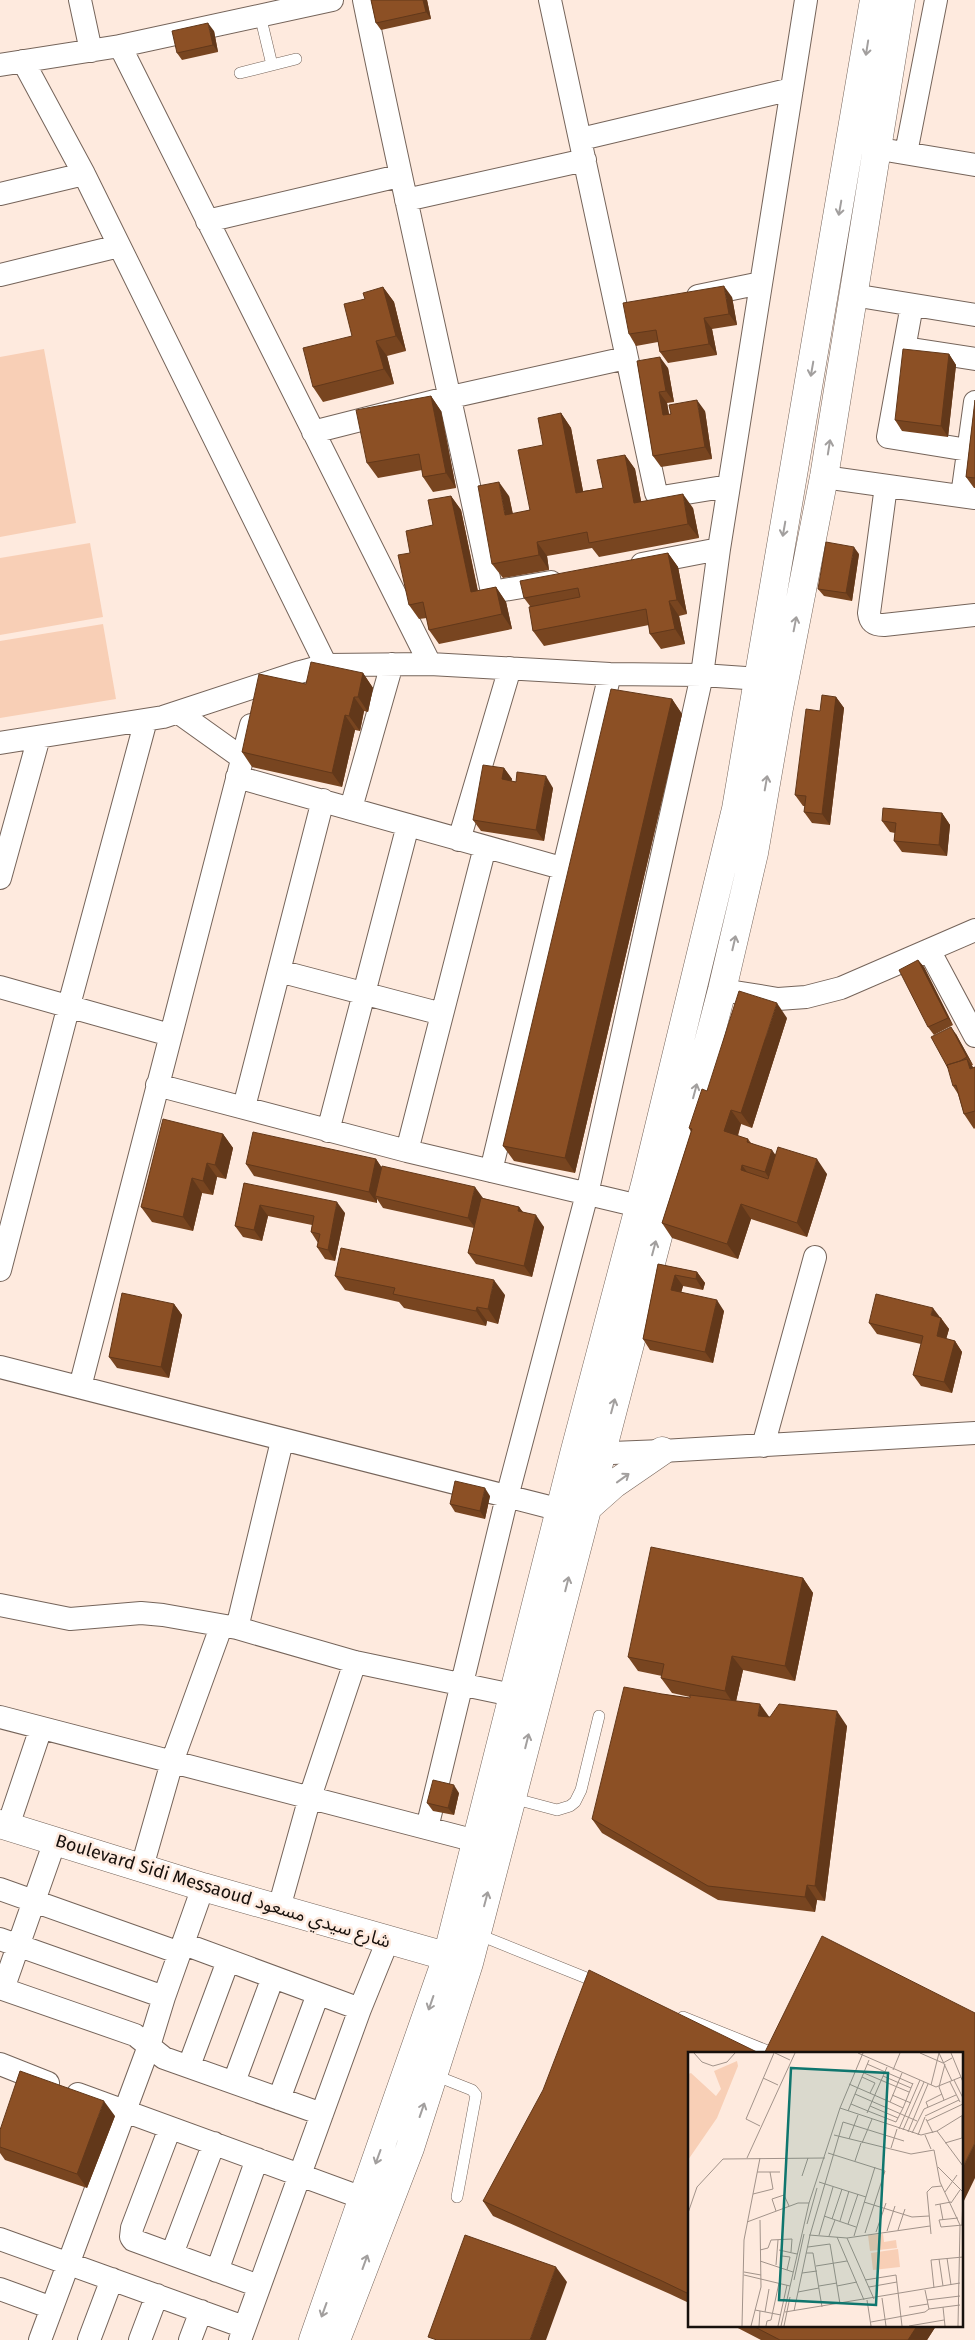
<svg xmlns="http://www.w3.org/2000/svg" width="975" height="2340" font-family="'Fira Sans','Noto Sans Arabic',sans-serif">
	<rect width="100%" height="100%" fill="#feeade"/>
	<path fill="#f8cfb6" d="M44,349L76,523L0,537V357Z
		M90,543L103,617L0,635V558Z
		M103,624L116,699L0,718V641Z"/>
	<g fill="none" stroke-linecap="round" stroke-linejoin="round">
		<g stroke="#75645a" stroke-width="12">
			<path id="service" d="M260,15L272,65
				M240,73L296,59
				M512,1798L557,1810L570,1806L575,1802L581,1790L599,1716
				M477,1934L599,1983
				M683,2017L770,2052
				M434,2075L472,2090L476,2095L457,2197"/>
		</g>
		<g stroke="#75645a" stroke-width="24">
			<path id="minor" d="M80,0L91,51
				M364,0C404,198 450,394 492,592L551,582
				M550,0L656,493L662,497L729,486
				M120,46L430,664
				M23,61L84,174L326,665
				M0,65L120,46L332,0
				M581,139L792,89
				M892,151L975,165
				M906,153L936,0
				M0,194L84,174
				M406,200L585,160
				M207,221L399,176
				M0,275L119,246
				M853,295L975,315
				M698,296L761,283
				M912,305L888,437L968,450
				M905,348L975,359
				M313,432L451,397L626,358
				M824,477L975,498
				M886,486L869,613C870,622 874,625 884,625L975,615
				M962,496L975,402
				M642,564L719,549
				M179,713L242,758
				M0,743L163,717L300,672L326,665L430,664L610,674L702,675L776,680
				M237,777L565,869
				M351,808L392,664
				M459,840L510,668
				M0,878L39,737
				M929,950L975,1036
				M279,971L442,1014
				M0,987L170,1035
				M722,990L778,999L806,997L841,988L975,930
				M157,1085L407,1151L639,1206
				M244,1107L323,800
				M328,1131L408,825
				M407,1151L485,847
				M491,1171L610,674
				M0,1270L69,1005L146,720
				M0,1367L561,1510
				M80,1387L251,725
				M763,1446L815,1257
				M587,1454L662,1451L975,1433
				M0,1605L70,1619L141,1613L163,1615L237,1628L355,1662L512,1695
				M237,1628L282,1441
				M0,1717L476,1841
				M8,1826L41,1728
				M427,1828L507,1497L587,1194L702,675L719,549L806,0
				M142,1867L172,1762L221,1627
				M0,1889L180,1953
				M279,1908L310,1797L355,1662
				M0,1939L164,1997
				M184,1944L360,2009
				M0,1988L135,2035L164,2058L322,2114
				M3,1989L55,1841
				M0,2064L48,2083
				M189,2066L228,1961
				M234,2082L273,1977
				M78,2094L379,2204
				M279,2099L318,1994
				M170,2128L132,2228L131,2237L133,2240L259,2286
				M0,2239L244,2327
				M172,2254L214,2143
				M217,2271L257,2159
				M0,2289L52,2308
				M40,2340L149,2046L164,1997L203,1887
				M89,2340L112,2279
				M140,2340L157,2295
				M190,2340L201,2311
				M240,2340L360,2009L388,1940"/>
		</g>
		<g stroke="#75645a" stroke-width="29">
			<path id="tertiary" d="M587,1508L614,1484L662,1451
				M0,1824L203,1887L463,1961
				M313,2340L447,1957L574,1454L646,1181L736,809L874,0
				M336,2340L410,2148L469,1963L722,990L754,853L779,708L824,477L901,0"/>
		</g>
		<use href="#service" stroke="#fff" stroke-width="11"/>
		<use href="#minor" stroke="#fff" stroke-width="22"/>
		<use href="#tertiary" stroke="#fff" stroke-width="28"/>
	</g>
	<path fill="#784520" d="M371,0H427L431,19L381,30L376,23Z
		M214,31L218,52L182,60L177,53Z
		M383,287L394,302L406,351L387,356L394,384L323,402L313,387L352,336Z
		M732,297L737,325L712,329L717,355L668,363L660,352L658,342L636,346L629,334Z
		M949,354L956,365L948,437L902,431L895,420Z
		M637,361L668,368L674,402L667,403L669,414L705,411L712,459L661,467L653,456Z
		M431,396L441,411L456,488L433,492L423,477L422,470L378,478L367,463Z
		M975,400V488H974L966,477Z
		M561,413L571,428L583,491L603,488L625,455L635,469L641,501L693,508L699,538L599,557L592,548L547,556L549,570L503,578L492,564L509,496L513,514L530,510L543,445Z
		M451,496L461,510L478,591L496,587L506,602L512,629L439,644L429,630L427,618L419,619L409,605L410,553L433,525Z
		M668,553L678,567L687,614L679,616L685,644L661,649L650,634L649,625L544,646L533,631L530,606L524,598Z
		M859,554L852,601L824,596L818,589Z
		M363,673L373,688L368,712L364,711L360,731L355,730L342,787L252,767L242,752L306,684Z
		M836,697L844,708L830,825L812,823L804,812L805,806H803L795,795L820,711Z
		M672,699L682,714L575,1173L514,1161L503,1146Z
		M504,768L512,779L511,781L553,788L544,841L481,831L473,820Z
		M942,813L950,825L947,856L902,852L894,841L895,833L890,832L882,821Z
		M918,960L924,967L953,1025L934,1035L928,1027Z
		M787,1018L752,1128L741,1124L738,1136L748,1139L751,1143L776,1155L827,1174L807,1237L751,1219L738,1259L672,1238L662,1223L691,1132L689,1128L707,1091Z
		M956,1034L973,1065H972L973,1068L975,1067V1128L974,1129L964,1114L958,1094L953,1086Z
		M223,1134L233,1148L226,1179L217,1177L213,1195L202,1193L193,1231L152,1222L141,1207Z
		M376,1159L382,1168L482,1198L519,1207L523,1212L544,1227L532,1277L476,1264L468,1253L474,1228L383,1208L377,1199V1203L254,1176L246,1164Z
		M244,1183L345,1213L335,1261L325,1259L317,1247L318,1243L311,1232L312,1225L268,1216L262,1241L243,1237L235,1226Z
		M658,1264L697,1272L705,1283L703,1290L683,1286L681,1292L724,1311L713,1363L650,1350L643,1339Z
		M335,1276L505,1295L498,1324L487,1321L486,1326L404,1308L399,1302L345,1290Z
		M174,1304L182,1315L169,1378L117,1368L109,1357Z
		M941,1318L949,1329L946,1339L955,1341L962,1352L952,1393L921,1386L913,1375L921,1344L877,1334L869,1323Z
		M490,1496L485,1519L455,1512L450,1504Z
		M803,1578L813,1593L795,1681L743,1670L736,1701L769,1717L847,1726L825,1901L817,1900L815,1912L718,1900L602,1833L592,1819L662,1694L690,1698V1697L672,1693L661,1678L662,1676L638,1671L628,1657Z
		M459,1793L454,1815L433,1811L427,1803Z
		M689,2054V2303L670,2294L493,2216L483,2201Z
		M115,2116L87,2188L5,2160L0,2153V2130Z
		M734,2326H936L927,2340H761Z"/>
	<path fill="#62381a" d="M423,0H427L431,19L426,12Z
		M208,23L214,31L218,52L213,45Z
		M724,286L732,297L737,325L729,314Z
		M383,287L394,302L406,351L396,336Z
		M704,318L712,329L717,355L709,344Z
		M376,341L387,356L394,384L384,369Z
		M949,354L956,365L948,437L941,426Z
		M660,357L668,368L674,402L666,391Z
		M659,392L667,403L671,426L663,415Z
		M431,396L441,411L456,488L446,473Z
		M697,400L705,411L712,459L705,447Z
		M561,413L571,428L586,507L576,493Z
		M625,455L635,469L644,517L634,503Z
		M499,482L509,496L516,530L505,515Z
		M683,494L693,508L699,538L688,524Z
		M451,496L461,510L481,607L471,592Z
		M537,542L547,556L549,570L539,555Z
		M854,547L859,554L852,601L846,593Z
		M668,553L678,567L687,614L677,600Z
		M496,587L506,602L512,629L502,614Z
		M669,601L679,616L685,644L675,629Z
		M363,673L373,688L368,712L358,697Z
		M354,697L364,711L360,731L349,716Z
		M836,697L844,708L830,825L822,814Z
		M672,699L682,714L575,1173L565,1158Z
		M345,715L355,730L342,787L332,773Z
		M504,768L512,779L510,790L502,779Z
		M546,776L553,788L544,841L536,830Z
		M942,813L950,825L947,856L939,845Z
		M918,960L924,967L953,1025L948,1018Z
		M777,1003L787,1018L752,1128L741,1113Z
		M951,1027L956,1034L973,1065L967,1057Z
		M967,1059L975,1070L970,1069Z
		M731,1110L741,1124L734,1146L724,1131Z
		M223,1134L233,1148L226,1179L215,1165Z
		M772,1150L782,1164L775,1187L765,1172Z
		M376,1159L384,1171L375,1196L377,1199V1203L369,1192Z
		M817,1159L827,1174L807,1237L797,1223Z
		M207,1163L217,1177L213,1195L203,1181Z
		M742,1165L752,1179L741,1170Z
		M192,1178L202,1193L193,1231L183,1217Z
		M475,1187L483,1198L476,1229L468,1218Z
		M337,1202L345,1213L335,1261L328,1250Z
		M741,1204L751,1219L738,1259L727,1244Z
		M260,1205L268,1216L262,1241L254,1230Z
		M519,1207L527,1218L518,1211Z
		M536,1215L544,1227L532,1277L524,1266Z
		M697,1272L705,1283L703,1290L696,1279Z
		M675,1275L683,1286L679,1301L671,1290Z
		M494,1280L505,1295L498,1324L488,1309Z
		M717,1300L724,1311L713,1363L705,1352Z
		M174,1304L182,1315L169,1378L161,1367Z
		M477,1307L487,1321L486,1326L476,1311Z
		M933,1308L949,1329L944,1347L937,1336L931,1315Z
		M955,1341L962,1352L952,1393L944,1382Z
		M485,1488L490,1496L485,1519L480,1511Z
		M803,1578L813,1593L795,1681L785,1666Z
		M732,1656L743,1670L735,1706L725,1691Z
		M760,1704L770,1718L758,1716Z
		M837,1711L847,1726L825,1901L815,1886Z
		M454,1785L459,1793L454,1815L448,1808Z
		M807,1885L817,1900L815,1912L805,1897Z
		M104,2101L115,2116L87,2188L77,2174Z
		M975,2143V2178L961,2207V2171Z
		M556,2267L567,2282L546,2340H530Z
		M917,2326H936L927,2340H908Z"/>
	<path fill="#8c5025" stroke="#62381a" d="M371,0H423L426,12L376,23Z
		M208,23L213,45L177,53L172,31Z
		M724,286L729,314L704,318L709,344L660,352L656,330L629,334L623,303Z
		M383,287L396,336L376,341L384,369L313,387L303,348L352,336L344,304L365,299L363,293Z
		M903,349L949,354L941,426L895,420Z
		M660,357L666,391L659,392L663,415L671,414L669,405L697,400L705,447L653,456L637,361Z
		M431,396L446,473L423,477L419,454L367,463L356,410Z
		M975,400V478L966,477Z
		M561,413L576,493L603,488L597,460L625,455L634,503L683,494L688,524L589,543L587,532L537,542L539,555L492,564L478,486L499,482L505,515L530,510L518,450L543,445L538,418Z
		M451,496L471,592L496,587L502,614L429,630L423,602L409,605L398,555L410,553L406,531L433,525L428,500Z
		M826,542L854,547L846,593L818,589Z
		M668,553L677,600L669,601L675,629L650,634L646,609L533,631L529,607L580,597L578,588L524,598L520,581Z
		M311,662L363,673L358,697H354L349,716L345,715L332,773L242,752L259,674L306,684Z
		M611,689L672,699L565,1158L503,1146Z
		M822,695L836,697L822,814L804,812L806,796L795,795L806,709L820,711Z
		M483,765L504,768L502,779L516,782L517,772L546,776L536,830L473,820Z
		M883,808L942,813L939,845L894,841L896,823L882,821Z
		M918,960L948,1018L928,1027L899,970Z
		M739,991L777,1003L741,1113L731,1110L724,1131L748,1139L747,1142L772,1150L765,1172L742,1165L741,1170L768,1179L778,1147L817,1159L797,1223L741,1204L727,1244L662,1223L692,1129L689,1128L702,1089L707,1091Z
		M951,1027L967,1057L960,1061L947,1065L948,1068L931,1037Z
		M967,1059L970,1069L975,1067V1111L964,1114L956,1085L953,1086L947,1065Z
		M163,1119L223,1134L215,1165L207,1163L203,1181L192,1178L183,1217L141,1207Z
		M253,1132L376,1159L369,1192L246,1164Z
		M382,1166L475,1187L468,1218L375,1196Z
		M244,1183L337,1202L328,1250L317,1247L320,1234L311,1232L314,1216L260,1205L254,1230L235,1226Z
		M481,1198L519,1207L518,1211L536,1215L524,1266L468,1253Z
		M341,1248L494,1280L488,1309L477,1307L476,1311L393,1294L395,1288L335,1276Z
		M658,1264L697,1272L696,1279L675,1275L671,1290L717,1300L705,1352L643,1339Z
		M122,1293L174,1304L161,1367L109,1357Z
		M876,1294L933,1308L931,1315L941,1318L937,1336L955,1341L944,1382L913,1375L923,1336L869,1323Z
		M455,1481L485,1488L480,1511L450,1504Z
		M651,1547L803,1578L785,1666L732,1656L725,1691L661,1678L664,1664L628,1657Z
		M624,1687L662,1694L690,1698V1695L760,1704L758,1716L770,1717L779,1704L837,1711L815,1886L807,1885L805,1897L708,1886L592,1819Z
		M433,1780L454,1785L448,1808L427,1803Z
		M822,1936L975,2013V2143L961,2171V2054H764Z
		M589,1970L761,2054H689V2294L660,2280L483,2201L543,2090Z
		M20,2071L104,2101L77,2174L0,2147V2130Z
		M465,2235L556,2267L530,2340H437L428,2337Z
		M753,2326H917L908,2340H780Z"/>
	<defs><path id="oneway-shaft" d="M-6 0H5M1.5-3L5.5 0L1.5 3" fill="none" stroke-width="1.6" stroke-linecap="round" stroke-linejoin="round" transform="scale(1.25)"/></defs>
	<g stroke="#a29f9e">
		<use href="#oneway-shaft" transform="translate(867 48) rotate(99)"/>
		<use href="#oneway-shaft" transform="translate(840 208) rotate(100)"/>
		<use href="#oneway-shaft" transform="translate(812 369) rotate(100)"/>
		<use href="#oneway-shaft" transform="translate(829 447) rotate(-81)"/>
		<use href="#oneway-shaft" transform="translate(784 529) rotate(100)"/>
		<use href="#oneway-shaft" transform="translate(795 624) rotate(-79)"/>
		<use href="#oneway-shaft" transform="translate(766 783) rotate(-80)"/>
		<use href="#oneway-shaft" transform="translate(734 943) rotate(-77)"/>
		<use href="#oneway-shaft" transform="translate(695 1091) rotate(-75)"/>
		<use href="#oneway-shaft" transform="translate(654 1248) rotate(-75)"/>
		<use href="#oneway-shaft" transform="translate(613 1406) rotate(-75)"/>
		<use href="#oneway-shaft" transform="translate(623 1478) rotate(-36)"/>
		<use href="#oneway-shaft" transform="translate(567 1584) rotate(-76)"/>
		<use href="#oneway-shaft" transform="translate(527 1741) rotate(-76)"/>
		<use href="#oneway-shaft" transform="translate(486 1899) rotate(-75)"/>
		<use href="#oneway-shaft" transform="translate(431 2003) rotate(109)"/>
		<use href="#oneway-shaft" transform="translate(422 2110) rotate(-71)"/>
		<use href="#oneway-shaft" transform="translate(378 2157) rotate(110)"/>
		<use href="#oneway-shaft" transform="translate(365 2262) rotate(-70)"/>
		<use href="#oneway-shaft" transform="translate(324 2310) rotate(110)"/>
	</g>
	<g text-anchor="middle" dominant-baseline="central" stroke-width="5" stroke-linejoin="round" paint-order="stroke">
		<g font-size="18" fill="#17100c" stroke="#feeade">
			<text transform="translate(223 1891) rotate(17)">Boulevard Sidi Messaoud شارع سيدي مسعود</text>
		</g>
	</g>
	<g transform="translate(688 2052)">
		<rect width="275" height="275" fill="#feeade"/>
		<path d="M49,9L50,14L29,66L0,108V22L3,21L28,44L33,37L26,19ZM195,182L196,190L208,188L209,196L182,199L180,183ZM210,197L212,215L185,218L183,201Z" fill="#f8cfb6"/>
		<path fill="none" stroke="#a2938a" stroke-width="1" d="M6,1L14,10L25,14L39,10L47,1M87,1L102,8M170,1L248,35L273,25M232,1L255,11L264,6M251,1L264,29M263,1L275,30M179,12L225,32M205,18L212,1M176,21L221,40M195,24L223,36M174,25L187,31L182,41M75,26L90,33M266,28L275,46M262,30L272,50M161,32L202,50L214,21M243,33L251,1M167,42L229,69M204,43L223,51M256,48L251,35L257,12M163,52L180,59M182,54L210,66M240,55L238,50L254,42M152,56L233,83L249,79L275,63M215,56L225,31M160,59L181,8M180,59L208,70L215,56L202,50M179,61L199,15M237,64L271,48M238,67L245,81M239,69L275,52M155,70L216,89M72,74L58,67L86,1M211,77L232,28M215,78L236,30M249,79L275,114M220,80L240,32M224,81L236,57L268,43M146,83L223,102L246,98L252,130L272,173L270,274M230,83L237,65M237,83L243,97M161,87L170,63M174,91L184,67M257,91L274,86V64M203,96L209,77M140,101L197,119L177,181M59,106L107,1M167,109L173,91M250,115L275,140M69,120H92M114,124L120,106M131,130L178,145M257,140L269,123M65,142L85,137L82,120M176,150L224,165L241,164M263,151L272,138M252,152L255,168M247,153L263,150M88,159L84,147L96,143L101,154M0,161L9,135L35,107L137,106M136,164L168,175M270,166L251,168L253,175L275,173M144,167L154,137M152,169L161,139M59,170L110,151H121M119,172L129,136M160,172L170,142M274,173L275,144M210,178L217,157M199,179L207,154M188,180L198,151M243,182L239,140L244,135L254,134M121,183L159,186L242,174M131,183L145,135M141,184L147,168M166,184L187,115M149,185L176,248M159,186L186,247M120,195L142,192L152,252M72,198L80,196L83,188L104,187L103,200M91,198L109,202M118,201H125L134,255M94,204L102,205L99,218M259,206L263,233M251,207L255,234M72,209L105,220M88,213L90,188M128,214L159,209M56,220L73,223M114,221L129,219M56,223L102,234M106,228L116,182M177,228L208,223L214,274M131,234L149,231M149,234L169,230M181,235L209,230M246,236L243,208L275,205M110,240L131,236M194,246L198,274M179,248L183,274M239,248L272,244M221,255L240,252M255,255L257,274M241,257L272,253M67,258L93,263M106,259L122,183L155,70M77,260L81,237M97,260L272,231M183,270L237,260L241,257L237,238M54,274L56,188L72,106M63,274L73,235L72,168M71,274L72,259M78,274L79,269L83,268L91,231M90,274L99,233M93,274L121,151L152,56L175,1M96,274L102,245M221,274L256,268"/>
		<path fill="#0f766e" fill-opacity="0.15" stroke="#0f766e" stroke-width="2.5" d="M103,16L200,21L188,253L91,248Z"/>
		<rect width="275" height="275" fill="none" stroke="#17100c" stroke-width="2.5"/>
	</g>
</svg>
